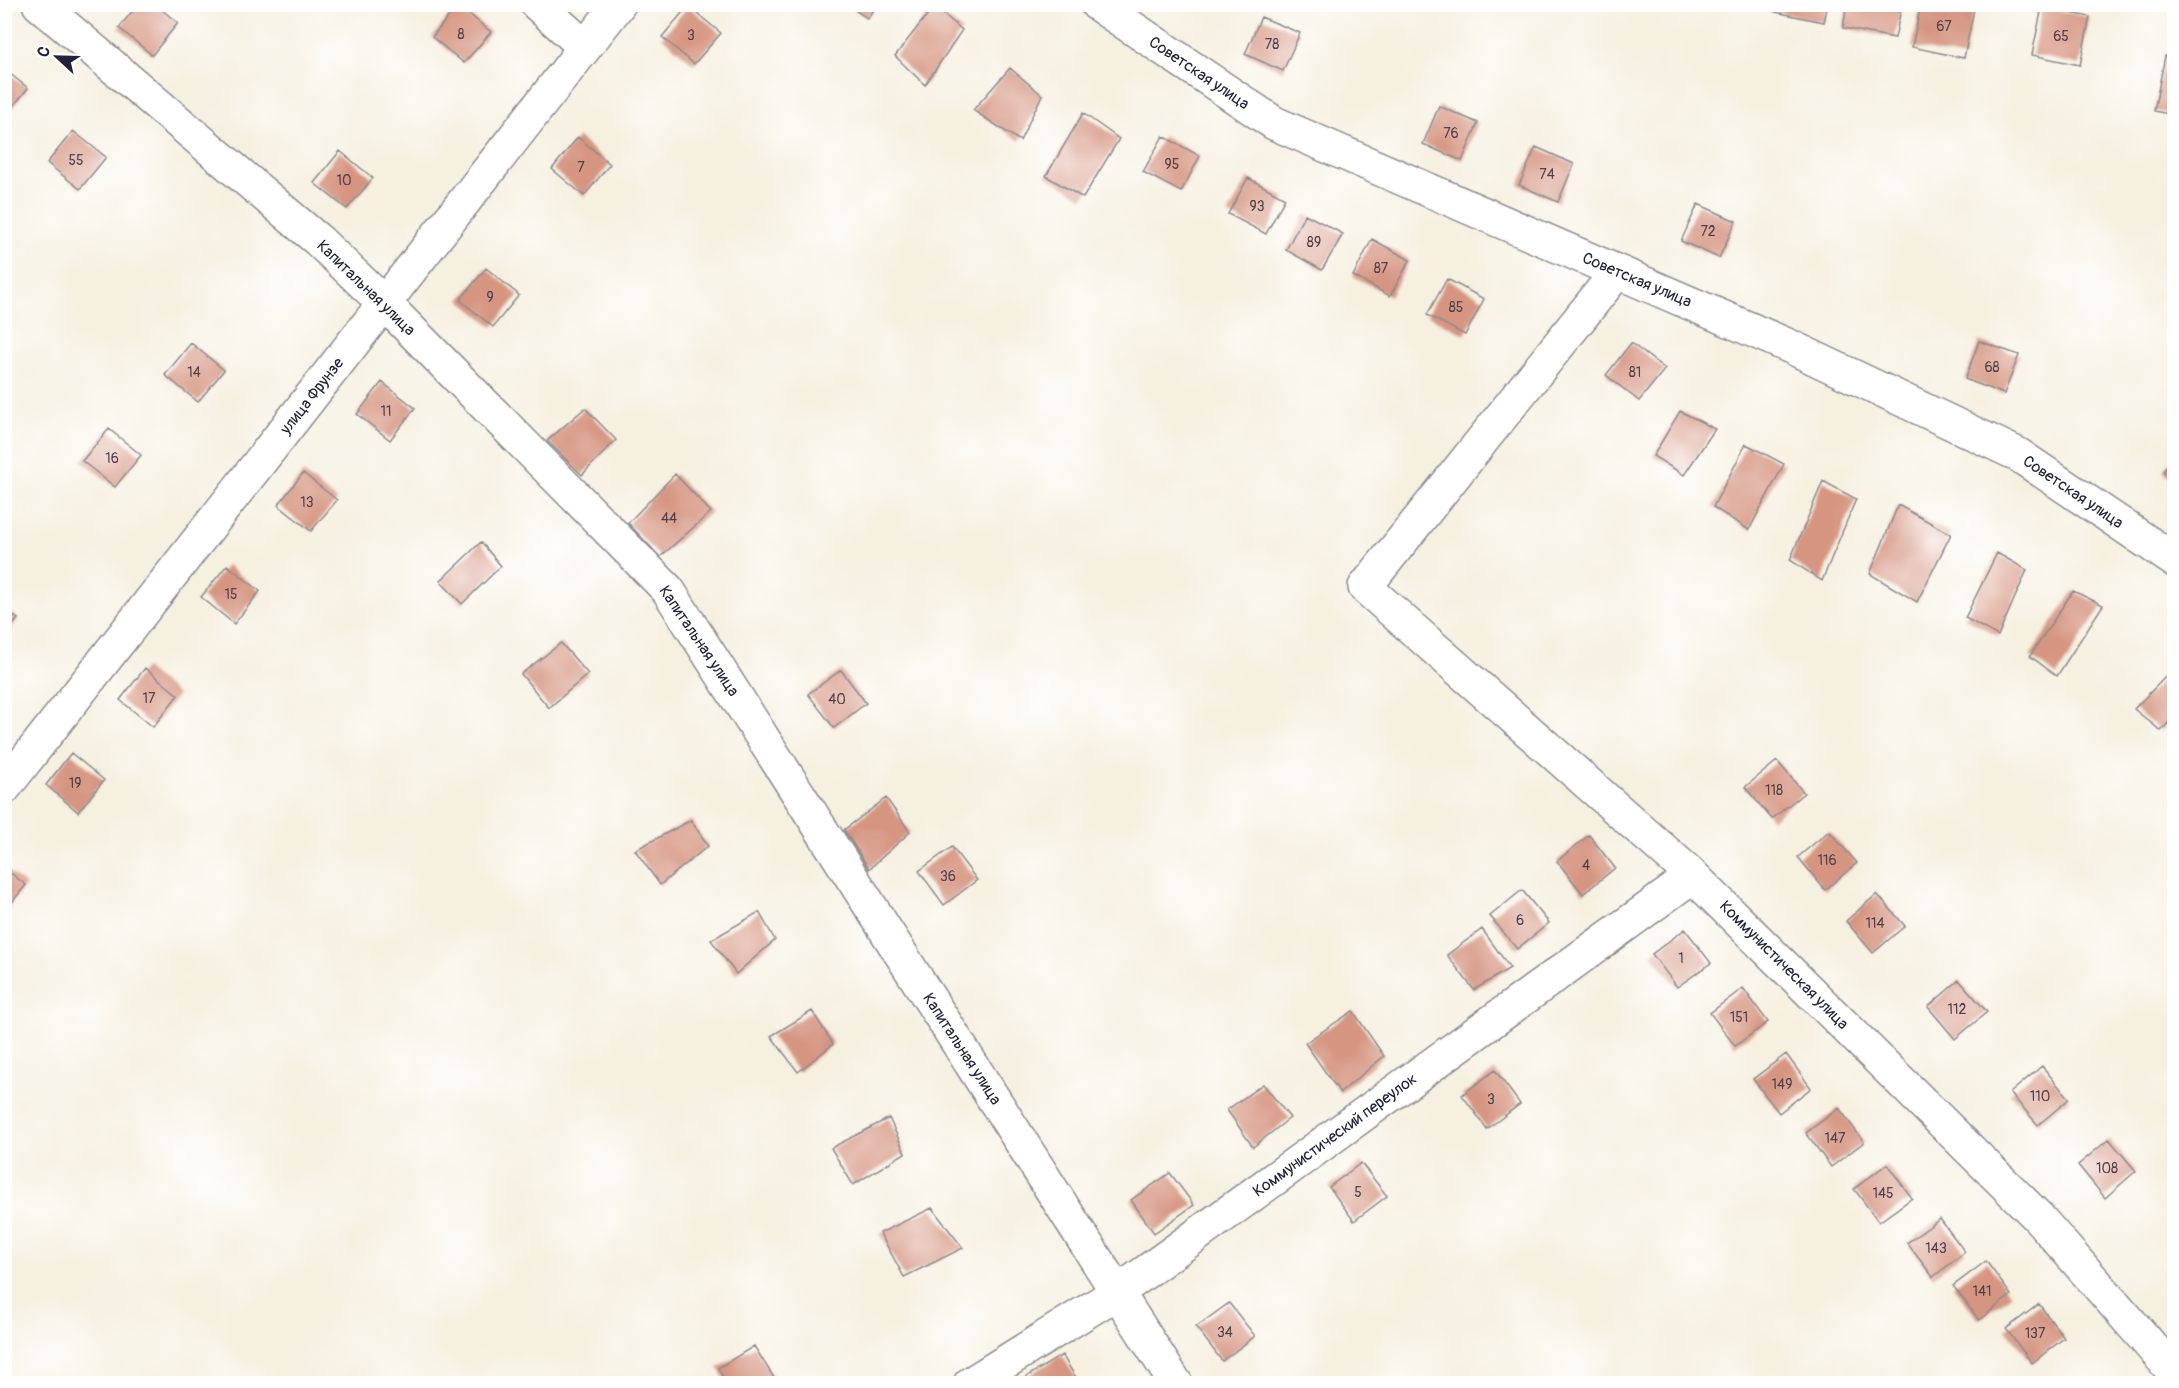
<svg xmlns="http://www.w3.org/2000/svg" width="2179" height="1388" font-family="Pangolin,sans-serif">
	<rect width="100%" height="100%" fill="#fff"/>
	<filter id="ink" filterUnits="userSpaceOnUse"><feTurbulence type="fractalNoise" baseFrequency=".0167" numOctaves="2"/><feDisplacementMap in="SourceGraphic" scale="12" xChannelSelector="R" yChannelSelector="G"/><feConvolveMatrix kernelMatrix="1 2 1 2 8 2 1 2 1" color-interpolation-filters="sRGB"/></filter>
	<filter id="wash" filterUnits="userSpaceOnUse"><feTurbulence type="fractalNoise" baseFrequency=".008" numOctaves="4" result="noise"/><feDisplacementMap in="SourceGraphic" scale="24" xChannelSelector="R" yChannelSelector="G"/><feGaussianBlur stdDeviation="1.35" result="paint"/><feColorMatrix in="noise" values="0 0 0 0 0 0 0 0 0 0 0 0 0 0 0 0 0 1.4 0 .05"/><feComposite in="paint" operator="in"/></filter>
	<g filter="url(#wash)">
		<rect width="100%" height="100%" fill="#f6f0e0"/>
		<g id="blocks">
			<path fill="#d69581" d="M138,4H155L178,23L152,55L119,28Z
				M846,4H878L867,18Z
				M1777,4H1828L1824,22L1775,12Z
				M1847,4H1902L1895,38L1843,28Z
				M1921,4H1975L1964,58L1912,47Z
				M458,5L491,32L464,63L432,37Z
				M688,6L721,33L694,64L662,37Z
				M934,6L962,30L925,85L895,56Z
				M2042,7L2090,17L2080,65L2032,55Z
				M1261,17L1300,33L1283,71L1245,54Z
				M2165,56L2174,57V115L2154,111Z
				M1010,68L1042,95L1020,141L973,110Z
				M4,69L28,88L4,118Z
				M1439,106L1478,123L1462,161L1423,144Z
				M1083,113L1119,139L1083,198L1046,176Z
				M73,131L106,157L80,189L47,163Z
				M1163,136L1200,156L1181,192L1143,172Z
				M578,137L610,164L584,196L552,169Z
				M1536,147L1574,164L1558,202L1519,185Z
				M340,151L373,178L347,209L314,183Z
				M1248,178L1285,198L1266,234L1228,214Z
				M1698,204L1736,221L1719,258L1681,241Z
				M1305,214L1343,234L1322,270L1286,250Z
				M1372,239L1410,260L1390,296L1353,276Z
				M486,268L519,295L493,327L460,300Z
				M1447,279L1484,299L1465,335L1427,315Z
				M1979,341L2019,355L2004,394L1965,379Z
				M191,343L224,370L198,402L165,375Z
				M1631,343L1665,369L1639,401L1606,375Z
				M382,382L415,408L390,440L357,414Z
				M585,408L616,440L582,475L547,441Z
				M1680,411L1715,429L1684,475L1653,456Z
				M109,429L141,455L115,487L82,461Z
				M1746,444L1784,464L1749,530L1713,507Z
				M2174,456V480L2163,471Z
				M303,473L337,500L311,531L278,505Z
				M675,474L711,512L660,557L628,523Z
				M1823,481L1856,499L1822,581L1790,560Z
				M1898,505L1951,534L1917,602L1870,574Z
				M481,542L501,566L462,604L440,581Z
				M1997,553L2027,570L1998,636L1965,618Z
				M227,565L260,591L234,624L201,597Z
				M2073,591L2103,605L2057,676L2030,656Z
				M4,609L18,619L4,636Z
				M561,643L588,674L549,708L521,674Z
				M145,668L178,695L153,727L120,700Z
				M2174,668V717L2161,731L2134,709Z
				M841,670L866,703L834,728L808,694Z
				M71,753L104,780L78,812L46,785Z
				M1777,761L1804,793L1772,819L1745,787Z
				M886,798L910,832L869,869L844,830Z
				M691,820L708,846L660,885L635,850Z
				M1829,831L1857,863L1825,890L1798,857Z
				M1589,835L1615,868L1583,894L1557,861Z
				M952,847L977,880L944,905L919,871Z
				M4,868L26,885L4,912Z
				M1522,890L1549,923L1517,949L1490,916Z
				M1877,894L1905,926L1873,953L1846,921Z
				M759,912L775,940L736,974L711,940Z
				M1482,929L1510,968L1474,990L1447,955Z
				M1685,929L1711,963L1677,987L1652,954Z
				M1959,980L1987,1012L1955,1039L1928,1007Z
				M1743,988L1768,1022L1735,1046L1710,1013Z
				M812,1011L833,1044L798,1072L771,1036Z
				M1353,1011L1384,1056L1340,1093L1305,1043Z
				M1786,1054L1811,1088L1779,1113L1753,1079Z
				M2042,1066L2069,1099L2038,1125L2010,1093Z
				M1495,1070L1520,1104L1487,1129L1462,1095Z
				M1263,1084L1290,1118L1253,1147L1227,1110Z
				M1839,1108L1864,1142L1831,1167L1806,1133Z
				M889,1118L905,1153L853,1185L831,1148Z
				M2109,1139L2136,1171L2105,1198L2078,1165Z
				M1361,1163L1387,1196L1354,1221L1329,1187Z
				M1887,1164L1912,1198L1879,1222L1854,1189Z
				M1170,1173L1194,1205L1154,1233L1131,1200Z
				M932,1208L963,1248L904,1277L880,1233Z
				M1940,1219L1965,1252L1933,1277L1907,1243Z
				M1986,1261L2011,1295L1979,1320L1953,1286Z
				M1229,1303L1255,1336L1222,1361L1196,1327Z
				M2039,1304L2064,1338L2032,1363L2006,1329Z
				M754,1346L776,1381L772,1384H727L718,1368Z
				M1062,1355L1080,1384H1030L1026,1377Z"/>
		</g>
	</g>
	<g filter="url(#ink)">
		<use href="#blocks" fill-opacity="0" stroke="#8c898e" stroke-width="1.5"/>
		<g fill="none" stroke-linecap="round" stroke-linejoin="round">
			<g stroke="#8c898e" stroke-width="36">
				<path id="minor" d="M39,4L319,241L385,304L668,590L1176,1384
					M537,4L585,47
					M1097,4L1274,123L1789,346L2017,454L2174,560
					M1617,272L1365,587L1693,876L2038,1217L2174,1372
					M4,788L619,4
					M970,1384L1118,1292L1693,876"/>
			</g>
			<use href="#minor" stroke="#fff" stroke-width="33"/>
		</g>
	</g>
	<g text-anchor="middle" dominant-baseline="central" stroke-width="6" stroke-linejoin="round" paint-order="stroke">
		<g font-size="14" fill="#4f3f4c">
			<text x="1944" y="26">67</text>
			<text x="461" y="34">8</text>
			<text x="691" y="35">3</text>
			<text x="2061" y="36">65</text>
			<text x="1272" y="44">78</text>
			<text x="1451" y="133">76</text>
			<text x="76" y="160">55</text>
			<text x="1172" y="164">95</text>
			<text x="581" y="167">7</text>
			<text x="1547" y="174">74</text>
			<text x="344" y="180">10</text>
			<text x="1257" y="206">93</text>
			<text x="1708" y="231">72</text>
			<text x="1314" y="242">89</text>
			<text x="1381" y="268">87</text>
			<text x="490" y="297">9</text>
			<text x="1456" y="307">85</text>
			<text x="1992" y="367">68</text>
			<text x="194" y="372">14</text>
			<text x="1635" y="372">81</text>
			<text x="386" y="411">11</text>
			<text x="112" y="458">16</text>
			<text x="307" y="502">13</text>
			<text x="669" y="518">44</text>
			<text x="231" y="594">15</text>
			<text x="149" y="698">17</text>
			<text x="837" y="699">40</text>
			<text x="75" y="783">19</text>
			<text x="1774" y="790">118</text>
			<text x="1827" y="860">116</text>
			<text x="1586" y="865">4</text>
			<text x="948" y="876">36</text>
			<text x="1520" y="920">6</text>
			<text x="1875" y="923">114</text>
			<text x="1681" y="958">1</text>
			<text x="1957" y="1009">112</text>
			<text x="1739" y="1017">151</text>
			<text x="1782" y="1084">149</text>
			<text x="2040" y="1096">110</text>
			<text x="1491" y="1099">3</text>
			<text x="1835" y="1138">147</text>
			<text x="2107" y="1168">108</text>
			<text x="1358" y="1192">5</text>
			<text x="1883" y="1193">145</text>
			<text x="1936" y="1248">143</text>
			<text x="1982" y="1291">141</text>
			<text x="1225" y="1332">34</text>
			<text x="2035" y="1333">137</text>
		</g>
		<g font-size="16" fill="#22223b" stroke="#fff">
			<text transform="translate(1199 73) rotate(34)">Советская улица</text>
			<text transform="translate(1637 280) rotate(23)">Советская улица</text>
			<text transform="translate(366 288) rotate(44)">Капитальная улица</text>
			<text transform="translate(312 396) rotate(-52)">улица Фрунзе</text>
			<text transform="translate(2073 492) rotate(34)">Советская улица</text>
			<text transform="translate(699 641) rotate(56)">Капитальная улица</text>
			<text transform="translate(1784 965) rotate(45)">Коммунистическая улица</text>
			<text transform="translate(962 1049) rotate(57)">Капитальная улица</text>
			<text transform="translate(1335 1135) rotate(-36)">Коммунистический переулок</text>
		</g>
	</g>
	<rect width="2179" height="1388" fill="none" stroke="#fff" stroke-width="24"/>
	<g transform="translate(57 57) rotate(292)" stroke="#ffffff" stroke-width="4.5" paint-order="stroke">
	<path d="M0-4.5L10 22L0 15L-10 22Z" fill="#22223b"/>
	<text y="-9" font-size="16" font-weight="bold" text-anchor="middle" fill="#22223b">С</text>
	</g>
</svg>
